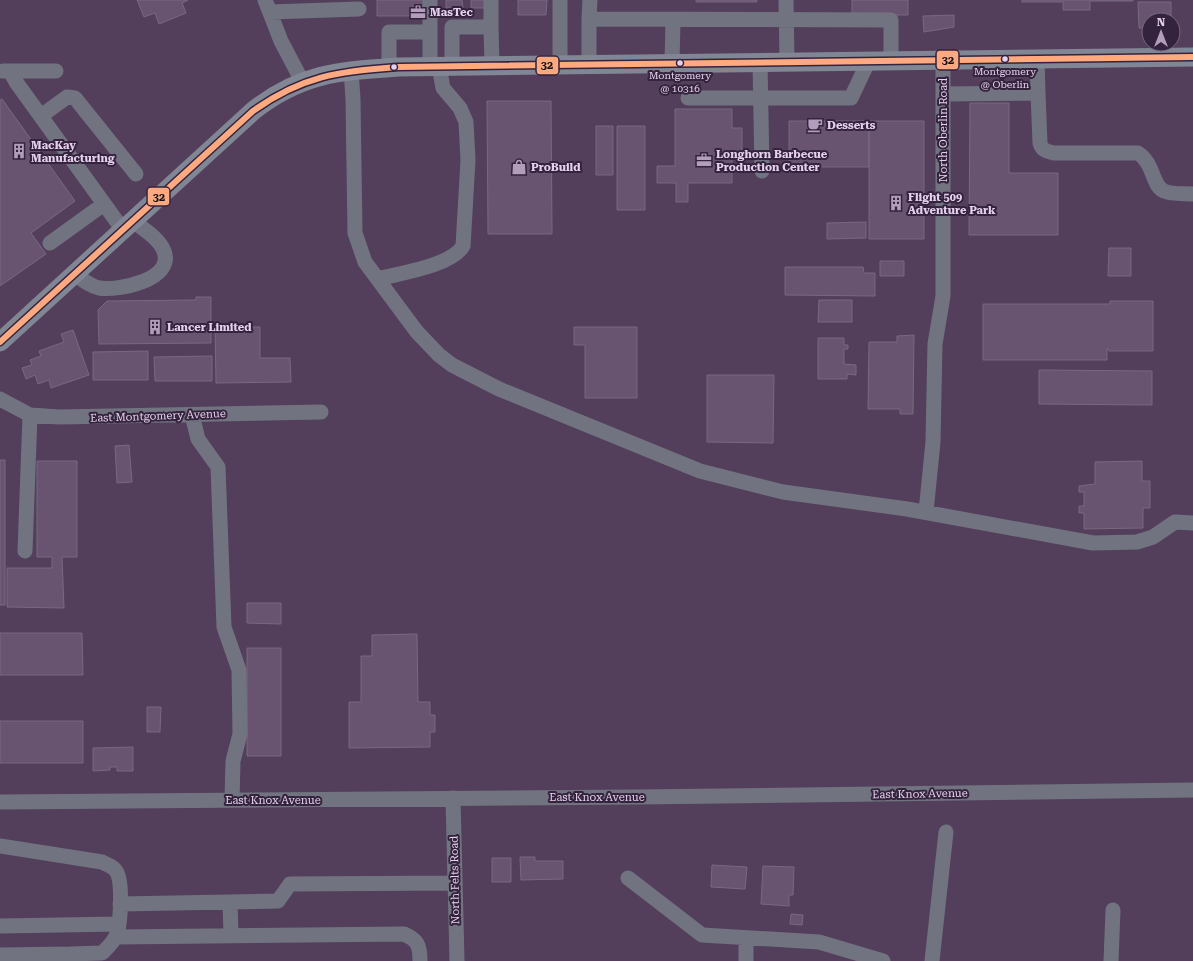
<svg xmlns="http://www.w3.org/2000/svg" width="1193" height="961" font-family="'Roboto Serif',serif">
	<rect width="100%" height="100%" fill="#533f5b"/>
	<path fill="#685470" stroke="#796880" d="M137,0H188L182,3L186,13L159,24L155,13L144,17Z
		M377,0H425V16H377Z
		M446,0H462L463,8H446Z
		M471,0H489V8H471Z
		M518,0H547L546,15H518Z
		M696,0H757V2H696Z
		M852,0H908V15H852Z
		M1022,0H1133V1H1090V10H1063V2H1022Z
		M1138,2H1171V20H1149V28H1139Z
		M954,15V27L924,32L923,16Z
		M2,99L75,201L31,233L46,254L0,286V100Z
		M487,101H551L552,234H488Z
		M970,103H1009V173H1058V235H969Z
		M675,109H732V128H742V154L732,155V183H688V202H676V183H657V166H675Z
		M789,121H869V167H789Z
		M869,121H924V239H869Z
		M596,126H613V175H596Z
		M617,126H645V210H617Z
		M866,222V238L827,239V223Z
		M1109,248H1131V276H1108Z
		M880,261H904V276H880Z
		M785,267H863L864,273H875V296L785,295Z
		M196,297H211V343L99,344L98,310L107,301L196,300Z
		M819,300H852V322H818Z
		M1110,301H1153V351H1109V349H1107V360H983V304H1110Z
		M215,327H260V358H290L291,382L216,383Z
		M574,327H637V398H585V345H574Z
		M73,330L89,375L51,388L49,380L38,384L35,375L26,379L22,368L32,365L30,360L41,356L39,351L64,342L61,334Z
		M914,335L913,414H900V409H868L869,342H897V336Z
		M818,338H844V345H848V349H844V364L856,365V375L847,374V379H818Z
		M148,351V380H93V352Z
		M212,356V381H155L154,357Z
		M1039,370L1152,371V405L1039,404Z
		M707,375H774L773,443L707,442Z
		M129,445L132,482L117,483L115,446Z
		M0,460H5V605H0Z
		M37,461H77V557H62L64,608L7,607V568H52V557H37Z
		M1142,461V481H1150V508H1143V528L1084,529V513H1079V506H1084V492H1079V486L1095,484V462Z
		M247,603H281V624L247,623Z
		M0,633H82L83,675H0Z
		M417,634L418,702H430V715H435V732H430V747L349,748V702H361V656H372V635Z
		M247,648H281V756H247Z
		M147,707H161L160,732H147Z
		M0,721H83V763H0Z
		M133,747V771H117V767H110V770L93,771V748Z
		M520,857H535V861H563V879L521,880Z
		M492,858H511V882H492Z
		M712,865L747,867L745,889L711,887Z
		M763,866L794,867L793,895H789V906L761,904Z
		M791,914L803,915L802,925L790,924Z"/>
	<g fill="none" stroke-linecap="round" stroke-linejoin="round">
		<path stroke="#717480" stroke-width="15" d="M265,0L281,41L302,81
			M430,0V32
			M491,0V27
			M560,0V65
			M786,0L787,61
			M270,12L359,9
			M589,19L590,0
			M760,62L762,171
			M672,63L673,20
			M589,64V19L891,20V60
			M452,66V27H491L492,66
			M389,67V32H430V66
			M351,70L353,99L355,233L365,262L417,332L439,355L452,365L499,389L700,471L783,492L907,509L1093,543L1137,542L1153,537L1175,522L1193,523
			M3,71H56
			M10,71L16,82L123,230
			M1038,93L1040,143C1042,151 1047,151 1054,153H1138C1154,163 1152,186 1164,191C1173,195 1184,193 1193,194
			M943,94L1038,93L1037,59
			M688,98H851L869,60
			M41,116L67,97L75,98L136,174
			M50,243L104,204
			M75,274C83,280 90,286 99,288C118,291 175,280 164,251C159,238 143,229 133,221
			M378,279C400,273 451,266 463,246L468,160L466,122L460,108L443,88L439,66
			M0,399L30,415L59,417L321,412
			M192,415L198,439L218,467L224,627L239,670L240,734L233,761L232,800
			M926,512L933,442L935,344L943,296V60
			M25,551L30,415
			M453,798L457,961
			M0,802L637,797L1193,790
			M0,846L102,862C107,865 113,866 116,871C123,880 121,925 116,936C113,943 107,948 102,953L71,954
			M628,878L702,935L819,942L883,961
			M230,902L231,936
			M120,904L278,901L290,884L455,883
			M0,926L119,924
			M116,937L404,934C418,940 420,946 420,961
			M0,955L71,954V961
			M746,961V938
			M932,961L946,832
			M1111,961L1113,910"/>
		<path stroke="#818695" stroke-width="19" d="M0,342L253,111C301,73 339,71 398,67L1193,57"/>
		<g stroke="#34233c" stroke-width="9">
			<path id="bus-1" d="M0,342L253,111C302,76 339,71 398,67L1193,57"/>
		</g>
		<use href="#bus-1" stroke="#ffa980" stroke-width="6"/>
	</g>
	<defs>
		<g id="office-bare" transform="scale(1.2)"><path d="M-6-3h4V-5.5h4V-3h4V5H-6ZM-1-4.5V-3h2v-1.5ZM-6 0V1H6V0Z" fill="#b39dbc" stroke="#34233c" stroke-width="2.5" paint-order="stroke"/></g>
		<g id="cafe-bare" transform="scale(1.2)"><path d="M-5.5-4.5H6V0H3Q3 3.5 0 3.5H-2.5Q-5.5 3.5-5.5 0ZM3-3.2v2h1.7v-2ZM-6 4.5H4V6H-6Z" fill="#b39dbc" stroke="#34233c" stroke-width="2.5" paint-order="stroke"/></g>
		<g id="building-bare" transform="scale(1.2)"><path d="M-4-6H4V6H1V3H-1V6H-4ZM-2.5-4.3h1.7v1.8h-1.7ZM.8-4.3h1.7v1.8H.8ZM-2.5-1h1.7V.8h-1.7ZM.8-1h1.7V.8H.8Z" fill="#b39dbc" stroke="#34233c" stroke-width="2.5" paint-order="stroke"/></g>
		<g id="shop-bare" transform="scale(1.2)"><path d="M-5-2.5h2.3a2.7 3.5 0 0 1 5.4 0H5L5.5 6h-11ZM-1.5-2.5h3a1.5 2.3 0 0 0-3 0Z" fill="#b39dbc" stroke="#34233c" stroke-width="2.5" paint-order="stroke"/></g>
	</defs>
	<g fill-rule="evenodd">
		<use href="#office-bare" x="418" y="12"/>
		<use href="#cafe-bare" x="815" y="125"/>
		<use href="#building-bare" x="19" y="151"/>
		<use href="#office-bare" x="704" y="160"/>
		<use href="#shop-bare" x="519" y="167"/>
		<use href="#building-bare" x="896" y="203"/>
		<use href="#building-bare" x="155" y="327"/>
	</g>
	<g fill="#e6d0f0" stroke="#34233c" stroke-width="1.5">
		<circle cx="1005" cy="59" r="3.5"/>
		<circle cx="680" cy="63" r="3.5"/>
		<circle cx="394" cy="67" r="3.5"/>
	</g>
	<g text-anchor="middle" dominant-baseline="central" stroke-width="4" stroke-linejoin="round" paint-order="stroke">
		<g font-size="10" fill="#e6d0f0" stroke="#34233c">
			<text x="1005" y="71">Montgomery<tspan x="1005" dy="13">@ Oberlin</tspan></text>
			<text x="680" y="75">Montgomery<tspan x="680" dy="13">@ 10316</tspan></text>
		</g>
		<g font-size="11" font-weight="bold" fill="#e6d0f0" stroke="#34233c" text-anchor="start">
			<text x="430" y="12">MasTec</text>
			<text x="827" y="125">Desserts</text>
			<text x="31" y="145">MacKay<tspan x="31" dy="13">Manufacturing</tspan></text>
			<text x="716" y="154">Longhorn Barbecue<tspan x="716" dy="13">Production Center</tspan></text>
			<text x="531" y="167">ProBuild</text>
			<text x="908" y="197">Flight 509<tspan x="908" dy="13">Adventure Park</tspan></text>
			<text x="167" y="327">Lancer Limited</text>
		</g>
		<g font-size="11" fill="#e6d0f0" stroke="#34233c">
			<text transform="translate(943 130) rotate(-90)">North Oberlin Road</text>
			<text transform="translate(158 416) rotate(-2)">East Montgomery Avenue</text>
			<text transform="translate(920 794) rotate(-1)">East Knox Avenue</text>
			<text x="597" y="797">East Knox Avenue</text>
			<text x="273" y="800">East Knox Avenue</text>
			<text transform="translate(455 880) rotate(-91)">North Felts Road</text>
		</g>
	</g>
	<g stroke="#34233c" stroke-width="1.5">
		<rect x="936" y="50" width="23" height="20" rx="4" fill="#ffa980"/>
		<rect x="536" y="56" width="23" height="19" rx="4" fill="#ffa980"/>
		<rect x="147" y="187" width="23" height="19" rx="4" fill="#ffa980"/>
	</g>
	<g font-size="11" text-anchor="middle" font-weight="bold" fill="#111">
		<text x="948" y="64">32</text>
		<text x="547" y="69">32</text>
		<text x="159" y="201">32</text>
	</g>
	<g transform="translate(1161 32)"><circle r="19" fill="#34233c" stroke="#7b6884"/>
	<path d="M0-3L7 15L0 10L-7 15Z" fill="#b39dbc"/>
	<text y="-6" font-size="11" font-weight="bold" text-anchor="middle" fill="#e6d0f0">N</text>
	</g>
</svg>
